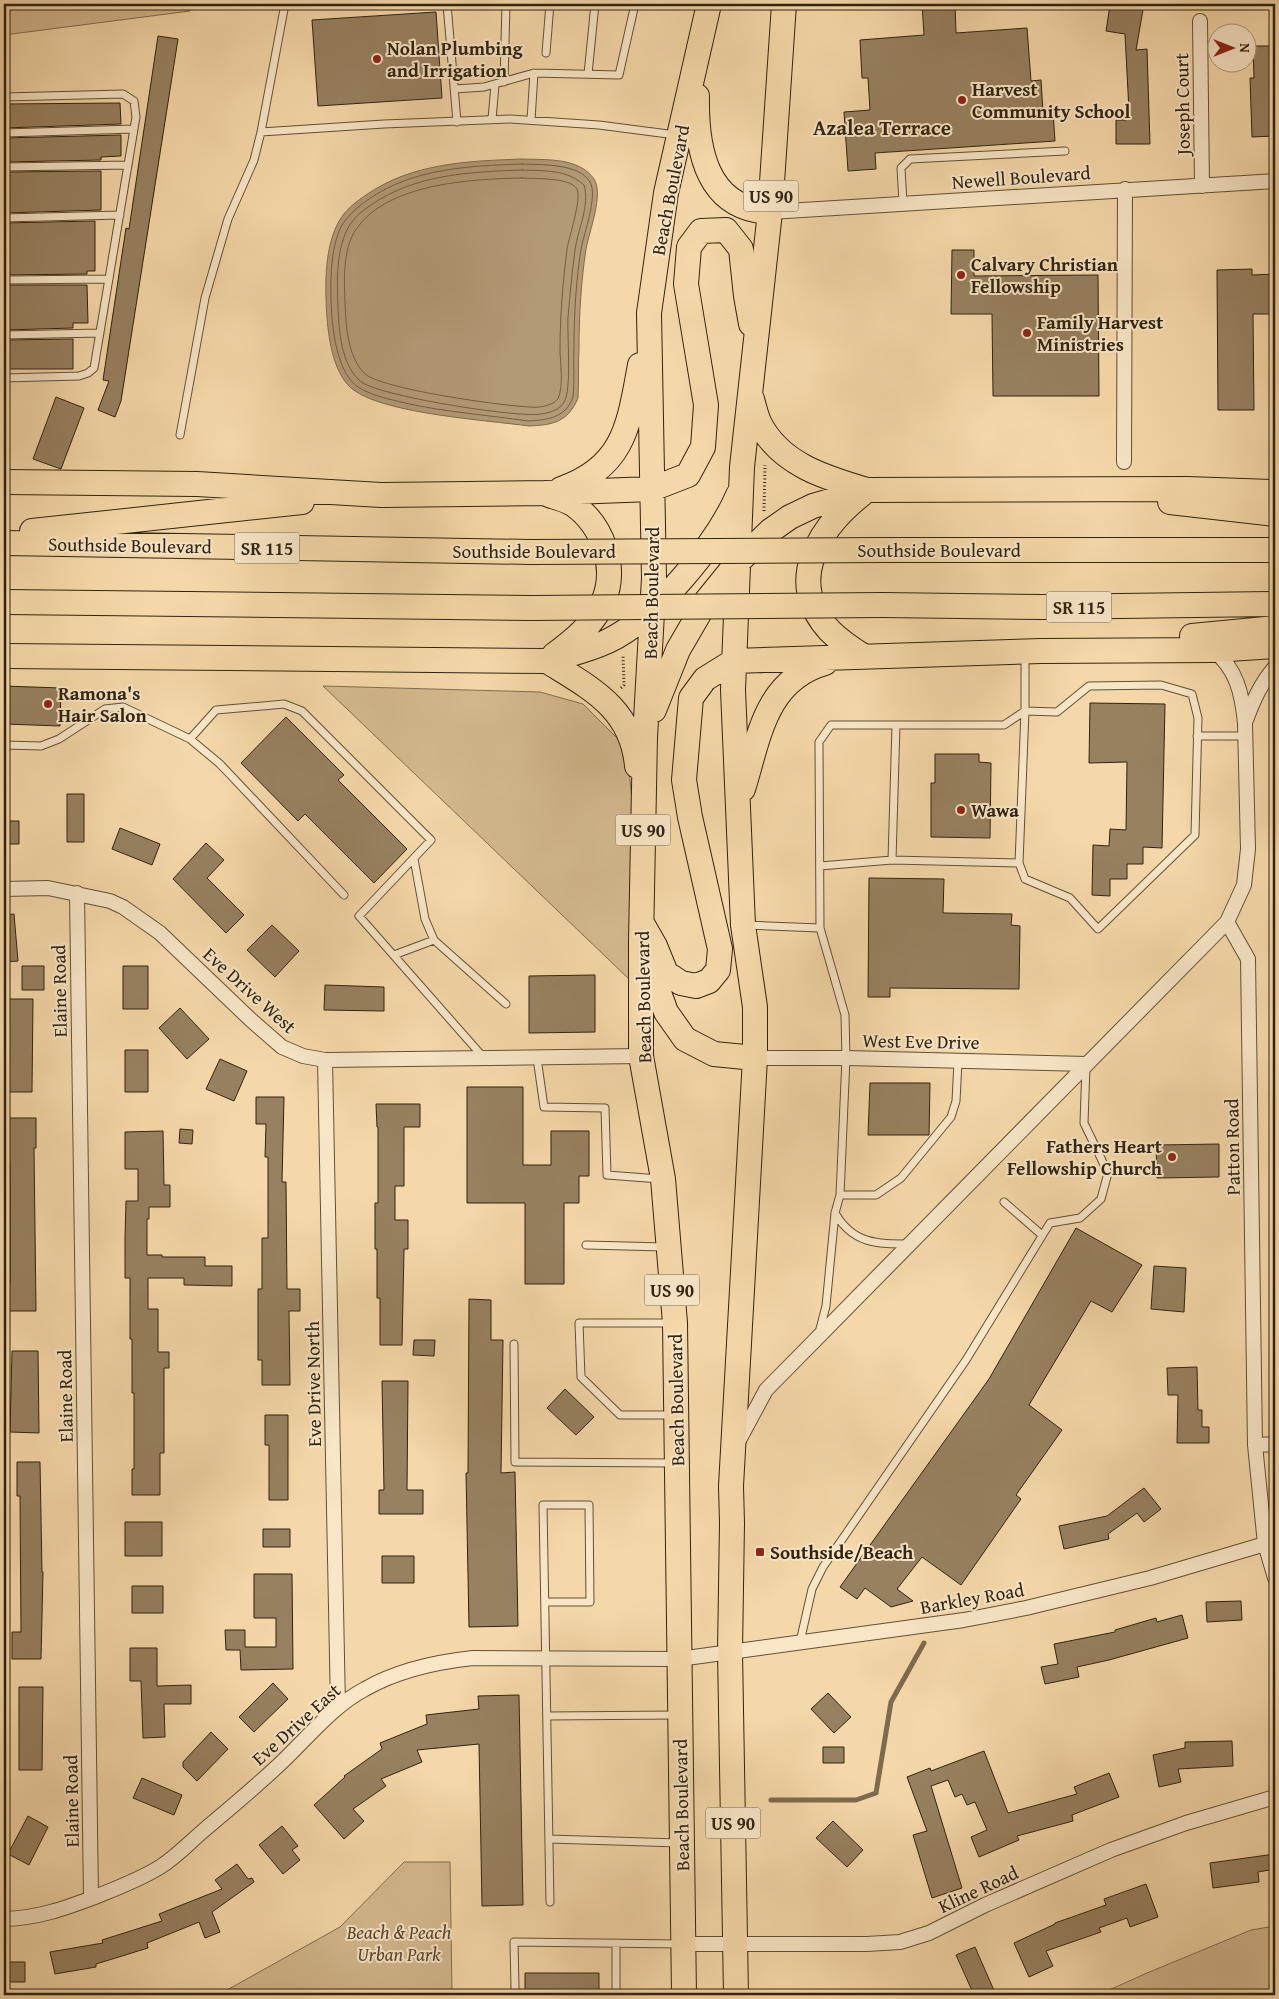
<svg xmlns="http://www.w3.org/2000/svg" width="1279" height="1999" font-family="'Gentium Book Plus',serif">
	<rect width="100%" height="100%" fill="#f5d8a9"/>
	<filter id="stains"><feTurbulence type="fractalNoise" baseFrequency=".004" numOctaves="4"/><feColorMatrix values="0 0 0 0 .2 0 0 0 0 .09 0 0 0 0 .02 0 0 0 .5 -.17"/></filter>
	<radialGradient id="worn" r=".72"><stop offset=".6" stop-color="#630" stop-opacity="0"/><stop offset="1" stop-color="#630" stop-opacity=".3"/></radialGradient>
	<path fill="#d4b98f" stroke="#826e50" d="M4,4H190V11L4,35Z
		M323,686L540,692L583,704L627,748L632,801L630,980Z
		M404,1862H450L452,1995H218L340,1927Z
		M1275,1926V1995H1098L1147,1973L1251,1930Z"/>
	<path fill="#b29a75" stroke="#7e6a4d" d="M522,159C545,160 579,157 594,179C604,194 589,232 586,249C581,282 579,316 579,349C578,365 579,381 578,398C568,422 553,425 529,426C485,420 389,414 355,391C334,377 329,341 327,318C325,288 324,252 337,225C343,212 354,203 366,195C412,163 468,161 522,159Z"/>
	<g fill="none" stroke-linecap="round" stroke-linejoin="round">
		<path stroke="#725e42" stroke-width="1" d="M522,164C541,165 579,163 590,182C598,196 584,233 581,249C576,281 574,315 574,347C573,364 575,380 573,397C566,417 549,420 528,421C487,415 445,412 405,403C389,399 372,396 358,387C339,374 334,339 332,318C330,291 329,249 342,225C349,214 359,206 369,199C414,168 469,166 522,164Z
			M522,170C543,171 567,169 584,185C590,205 578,229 575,250C572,272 570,295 568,317C567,335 572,390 564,402C560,410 549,413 541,414C517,418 377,396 360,381C341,364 339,331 338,307C337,283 336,252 347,230C352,219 362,211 371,205C416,174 470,172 522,170Z
			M522,178C534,179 570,177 577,189C582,198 569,237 567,249C563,282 560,316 560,349C560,365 564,384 558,399C552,406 538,408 530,407C503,406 379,389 364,373C347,355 346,325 345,302C344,280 343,250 355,231C385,183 472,179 522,178Z"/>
		<path stroke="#7e6a4d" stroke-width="5" d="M771,1800H856L876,1793L891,1702L924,1643"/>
	</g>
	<path fill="#978160" stroke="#312310" d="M922,4H955L956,33L1027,28L1031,81L1041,80L1043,112L1053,111L1055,141L875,153L876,169L848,171L844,112L870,110L868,78H862L860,40L924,35Z
		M1120,4H1144L1136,50L1147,49L1150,144H1116V120H1126V111H1129L1125,34L1106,31L1110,5L1120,6Z
		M436,12L442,98L318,106L312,20Z
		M158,36L178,39L121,401L115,417L98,410L109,381L103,380L126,228L129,229Z
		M1253,46H1275V136L1252,137L1250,78H1254Z
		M120,103L121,124L4,128V104Z
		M121,135V156L101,157V160L4,162V138Z
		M101,171V210L4,213V172Z
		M95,221V271H87V274L4,275V223Z
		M952,250H974V276L1098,275L1099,396H993L992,314H951Z
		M1252,269V275L1275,274V314H1253L1254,410H1218L1217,270Z
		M4,285H87L88,323H73V328L4,330Z
		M73,339V369H4V340Z
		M56,397L84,408L61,469L33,459Z
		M4,686L61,688L60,726L4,724Z
		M1090,703L1165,704L1162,848L1143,847V864H1127V879H1110V896L1092,895L1093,845L1109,846L1110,829L1126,830L1127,762L1089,763Z
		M286,717L344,775L338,780L407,849L374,883L305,814L298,821L241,763Z
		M935,754H979V762L991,763L990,838L931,837V783H935Z
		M67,794H84V842H67Z
		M4,821H19V844H4Z
		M120,828L160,844L152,865L112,849Z
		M206,843L224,860L207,878L244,915L226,933L173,879Z
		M869,878L944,879L943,913L1012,914L1011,925L1020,926L1019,989L890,988V997H868Z
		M14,914L18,961L4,962V915Z
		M272,925L299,951L275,977L247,950Z
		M22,966H44V990H22Z
		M123,966H148V1009H123Z
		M595,975V1032L529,1033V976Z
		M325,985L384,987V1011L324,1010Z
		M8,999H33L32,1092H4V1055H8Z
		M180,1008L209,1039L187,1059L159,1028Z
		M125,1050H148V1092H125Z
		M220,1059L247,1071L234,1101L206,1089Z
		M870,1083H930L929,1135H868Z
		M467,1087H523V1165H551V1131H589V1176H579V1203H564V1284H525V1203H467Z
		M256,1097H284L282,1182H286L287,1289H300V1311H289L290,1385H262V1360H258V1289H262V1238H268V1157H265L266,1124H256Z
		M376,1104H420V1127H404V1186H395V1220H408V1249H404L402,1345H380V1298H377V1249H375V1203H378V1127H377Z
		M8,1118H36V1148H34L36,1311H8V1283H10V1161H4V1131H8Z
		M180,1129L193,1130L192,1144L179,1143Z
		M163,1131L164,1185H170V1207H149V1219H147V1255H162V1257H205V1266H232V1286L184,1285V1278H148V1309H158V1352H169V1368H164V1453H160V1495H132V1469H134V1393H132V1339H130V1278H125V1237L126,1201H138V1169H125V1132Z
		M1219,1144V1177L1157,1178L1156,1145Z
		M1076,1228L1142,1265L1112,1312L1091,1301L1029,1405L1062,1430L1016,1495L1021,1499L961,1585L922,1557L897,1589L913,1601L891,1607L865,1588L857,1599L840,1587L989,1379Z
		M1154,1266L1186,1268L1184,1312L1151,1309Z
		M469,1299L491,1300V1340H503L501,1473L515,1472L518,1626L469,1627L466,1473H468Z
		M414,1340H435L434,1356L413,1355Z
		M12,1351H38L39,1433L10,1432Z
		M1197,1367L1198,1410H1202V1427H1209V1443H1177L1178,1395H1168L1167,1368Z
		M382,1381H408L407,1490H423V1514H379V1490H384Z
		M565,1389L594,1417L576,1435L547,1408Z
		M265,1415H288V1500H269V1445H265Z
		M17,1462H40L42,1572H43L41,1659H12V1632H21L20,1496H17Z
		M1144,1488L1161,1509L1144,1522L1137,1513L1108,1534L1109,1539L1064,1549L1059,1526L1107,1516Z
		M125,1522H162V1556H125Z
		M263,1529H290V1547H263Z
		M382,1556H414V1583H382Z
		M254,1574H292L293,1669L241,1670L240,1650H226L225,1630H245V1647H276V1618H254Z
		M132,1586H163V1613H132Z
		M1241,1601L1242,1620L1207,1622L1206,1602Z
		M1182,1615L1188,1638L1109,1660L1077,1667L1079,1677L1045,1684L1041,1667L1058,1664L1054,1644L1115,1632V1630L1156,1618L1157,1622Z
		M130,1648H157V1686L191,1685V1704H164L165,1737L143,1738L141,1681H130Z
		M273,1683L288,1699L254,1732L239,1717Z
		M19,1687H43L42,1770H19Z
		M828,1693L851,1717L834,1733L811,1709Z
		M519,1695L523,1905L482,1906L479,1744L417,1750L422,1762L381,1779L386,1786L353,1809L364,1821L344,1839L314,1805L345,1777L344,1776L382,1749L380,1743L427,1724L426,1715L479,1709L478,1696Z
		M211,1732L228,1749L197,1781L183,1767V1762Z
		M1232,1741L1233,1766L1178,1769L1181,1782L1159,1787L1153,1755L1185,1748V1742Z
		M823,1747H844V1763H823Z
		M984,1751L1008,1813L1077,1794L1074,1787L1109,1773L1119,1797L1072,1815L1073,1821L1017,1836L1019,1840L979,1857L971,1837L987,1830L975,1802L967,1805L962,1794L955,1797L948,1780L931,1786L962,1888L932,1898L913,1835L927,1831L907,1777L930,1768L931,1771Z
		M142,1778L182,1795L174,1815L133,1798Z
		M28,1816L48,1827L29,1865L8,1854Z
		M833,1821L863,1850L847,1867L816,1838Z
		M282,1826L298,1846L292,1850L300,1860L283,1874L259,1845Z
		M1275,1854V1869L1258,1872L1259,1882L1213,1888L1210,1863Z
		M237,1864L248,1879L252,1878L254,1882L212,1912L220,1932L205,1938L199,1922L147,1943L148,1948L96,1964V1967L55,1974L50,1952L103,1943L102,1940L162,1921L159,1914L222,1889L215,1880Z
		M1146,1884L1158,1917L1130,1927L1127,1918L1099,1928L1101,1932L1046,1951L1053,1966L1029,1977L1014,1943L1055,1924V1923L1106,1905L1104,1899Z
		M975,1947L996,1995H974L956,1955Z
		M4,1962H25V1982H4Z
		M525,1973H599V1995H525Z"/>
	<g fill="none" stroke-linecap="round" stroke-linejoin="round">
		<g stroke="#625036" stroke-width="9">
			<path id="service" d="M447,4L457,122
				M546,53L550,4
				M588,74L595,4
				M504,82L506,4
				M455,89L484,87L534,73L619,75L635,4
				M4,97L123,94L134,101L136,117L94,368L88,373L79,376L4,378
				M492,119L495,85
				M531,120L534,73
				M261,132L384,124L510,119L599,125L676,135
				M4,133L134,129
				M4,167L128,165
				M903,203L901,168L910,159L1065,151
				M4,218L120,215
				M4,280L109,279
				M4,335L100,333
				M180,435L205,298L228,219L254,160L261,132L285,4
				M1197,736H1246
				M190,739L220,764L344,895
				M4,745L41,746L59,739L105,709L123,707L190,739L216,710L284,704L302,711L431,840L359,916L484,1058
				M414,859L425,919L434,940L506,1004
				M892,860L896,725
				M1019,863L1025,711V656
				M820,866L892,860L1019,863L1025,879L1070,898L1098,929L1195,835L1198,718L1192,694L1161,685L1089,686L1057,712L1025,711L1004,725H831L819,742L820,928L845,1015L846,1058L840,1195L835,1213L826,1306L820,1329
				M746,925L820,928
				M394,955L434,940
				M537,1058L544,1107L605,1108L607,1175L660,1179
				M840,1195H876L901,1178L951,1117L956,1101L958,1061
				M1004,1202L1042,1235
				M835,1213C853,1244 877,1244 909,1244
				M586,1245L664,1247
				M672,1323H579L581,1377L620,1415H673
				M514,1344L515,1462L674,1463
				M545,1602H590L589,1505H543L550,1902
				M800,1642L812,1589L823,1567L966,1360L1050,1223L1080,1218L1101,1199L1108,1173L1084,1123L1086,1066
				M547,1716L677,1715
				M549,1839L679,1843
				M616,1943V1995
				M515,1989L514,1942L681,1944"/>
		</g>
		<g stroke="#625036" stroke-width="16">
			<path id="minor" d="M1200,21L1202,186
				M770,212L1275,181
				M1124,462L1125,189
				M1246,720C1254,699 1261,683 1275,667
				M4,889L48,888L110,901L123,907L160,933L251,1020L282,1047L303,1056L325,1060L641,1056
				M77,893L91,1898
				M1227,922L1248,959L1255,1445L1265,1544L1275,1578
				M755,1058H846L1086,1064
				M325,1060L338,1707
				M738,1442L766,1390L1227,922L1244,885L1248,849L1245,723C1242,694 1237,669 1213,650
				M1255,1445L1275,1444
				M4,1919C38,1918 63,1909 95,1897C117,1888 139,1880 160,1867C176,1857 189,1843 203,1831C230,1808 258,1785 283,1761C309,1736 333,1706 365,1689C398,1670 436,1662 473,1658L679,1659L964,1620L1026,1608L1150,1578L1265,1544
				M684,1944H867L900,1942L929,1933L985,1905L1111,1850L1186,1823L1275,1797"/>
		</g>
		<g stroke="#312310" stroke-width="26">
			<path id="trunk" d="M697,96C696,148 706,209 770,212
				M752,399C754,407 756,415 759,422C779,464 826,478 867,490
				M4,482L197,484L381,495L545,493L652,489L688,475L703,447L706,405L686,284L689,247L701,231L726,230L741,249L746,296L751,324
				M561,489C625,467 629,424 640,365
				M862,494C819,528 784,582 830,631C840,641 852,649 863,656
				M549,495C557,498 567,500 574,505C603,526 618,568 603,602C594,624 573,641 554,655
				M1170,502L1275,514
				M32,531L302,502
				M4,543L531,552
				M882,550H1275
				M4,602L531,608
				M882,605L1043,607L1275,604
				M1192,636L1275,628
				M4,656L547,661C567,655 589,650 608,641C655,619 718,542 738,495
				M547,661C590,688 632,708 637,766
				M654,710L678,650L707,600L737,563L770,531L790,517L813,506L867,490L1187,489L1275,492
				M743,789C759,738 765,680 825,663
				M643,925L655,946L666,973L681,983L696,986L709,981L718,970L720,949L690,817L684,780L691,698L705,679L734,661L1041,651L1213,650L1275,646
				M647,959L666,1012L685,1039L714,1054L755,1058
				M684,1995L675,1323L663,1179L641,1056V942L645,737L654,578L649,313L666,193L709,4
				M736,1995L730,1652L732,1523L731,1486L755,1058V1007L743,925L733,690L742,467L770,212L784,4"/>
		</g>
		<path stroke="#312310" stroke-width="3" stroke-dasharray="1 2.5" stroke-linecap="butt" d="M764,511L765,465
			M621,688L624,685L623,655"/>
		<use href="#service" stroke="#f8e6c7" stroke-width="7"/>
		<use href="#minor" stroke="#f8e6c7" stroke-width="14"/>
		<use href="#trunk" stroke="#f5d8a9" stroke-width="24"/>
		<g stroke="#312310" stroke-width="26" stroke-linecap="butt">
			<path id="trunk-bridge" d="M531,552L882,550
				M531,608L882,605"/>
		</g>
		<use href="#trunk-bridge" stroke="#f5d8a9" stroke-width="24"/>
	</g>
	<g fill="#8f2418" stroke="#f8e6c7" stroke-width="2">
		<circle cx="377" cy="59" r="5"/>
		<circle cx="962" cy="100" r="5"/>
		<circle cx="961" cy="275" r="5"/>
		<circle cx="1027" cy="333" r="5"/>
		<circle cx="48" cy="704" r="5"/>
		<circle cx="961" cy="810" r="5"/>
		<circle cx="1172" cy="1157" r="5"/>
		<rect x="755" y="1547" width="10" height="10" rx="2.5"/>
	</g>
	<g text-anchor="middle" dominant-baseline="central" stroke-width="4" stroke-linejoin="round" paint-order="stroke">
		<g fill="#f8e6c7" stroke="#6d5e47" stroke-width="1">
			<rect x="743.5" y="180.5" width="55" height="31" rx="4"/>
			<rect x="234.5" y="532.5" width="65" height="31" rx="4"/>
			<rect x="1046.5" y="591.5" width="65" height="31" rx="4"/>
			<rect x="615.5" y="814.5" width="55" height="31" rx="4"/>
			<rect x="644.5" y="1274.5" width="55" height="31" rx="4"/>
			<rect x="705.5" y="1807.5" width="55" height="31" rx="4"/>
		</g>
		<g font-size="18" font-weight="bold" fill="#312310">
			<text x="771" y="196">US 90</text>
			<text x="267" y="548">SR 115</text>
			<text x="1079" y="607">SR 115</text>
			<text x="643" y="830">US 90</text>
			<text x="672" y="1290">US 90</text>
			<text x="733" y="1823">US 90</text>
		</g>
		<g font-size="19" font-weight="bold" fill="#312310" stroke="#f8e6c7" text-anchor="start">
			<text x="387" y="48">Nolan Plumbing<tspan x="387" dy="22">and Irrigation</tspan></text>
			<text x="972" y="89">Harvest<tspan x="972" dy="22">Community School</tspan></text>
			<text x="971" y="264">Calvary Christian<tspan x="971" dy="22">Fellowship</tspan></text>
			<text x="1037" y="322">Family Harvest<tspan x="1037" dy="22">Ministries</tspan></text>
			<text x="58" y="693">Ramona's<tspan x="58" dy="22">Hair Salon</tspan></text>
			<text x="971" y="810">Wawa</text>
			<text x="1162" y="1146" text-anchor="end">Fathers Heart<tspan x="1162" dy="22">Fellowship Church</tspan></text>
			<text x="770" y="1552">Southside/Beach</text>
		</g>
		<g font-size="19" fill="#312310" stroke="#f8e6c7">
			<text transform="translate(1182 104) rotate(-91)">Joseph Court</text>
			<text transform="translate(1021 177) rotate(-4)">Newell Boulevard</text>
			<text transform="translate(670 190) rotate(-79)">Beach Boulevard</text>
			<text transform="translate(130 545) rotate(1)">Southside Boulevard</text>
			<text x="939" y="550">Southside Boulevard</text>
			<text x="534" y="551">Southside Boulevard</text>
			<text transform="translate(651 593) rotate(-89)">Beach Boulevard</text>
			<text transform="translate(250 990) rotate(42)">Eve Drive West</text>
			<text transform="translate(59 991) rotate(-91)">Elaine Road</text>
			<text transform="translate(643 997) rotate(-91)">Beach Boulevard</text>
			<text transform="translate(921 1041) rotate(1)">West Eve Drive</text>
			<text transform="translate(1232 1147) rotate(-91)">Patton Road</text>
			<text transform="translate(313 1384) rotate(-91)">Eve Drive North</text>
			<text transform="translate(65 1396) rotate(-91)">Elaine Road</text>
			<text transform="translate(676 1400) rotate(-91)">Beach Boulevard</text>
			<text transform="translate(972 1598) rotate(-10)">Barkley Road</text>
			<text transform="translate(296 1724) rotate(-42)">Eve Drive East</text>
			<text transform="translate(71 1801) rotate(-91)">Elaine Road</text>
			<text transform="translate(681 1805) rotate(-91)">Beach Boulevard</text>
			<text transform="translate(978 1889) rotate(-25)">Kline Road</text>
		</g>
		<g font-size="19" font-style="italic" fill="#5a4830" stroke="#f8e6c7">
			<text x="399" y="1932">Beach &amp; Peach<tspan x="399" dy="22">Urban Park</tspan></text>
		</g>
		<g font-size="21" font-weight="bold" fill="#312310" stroke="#f8e6c7">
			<text x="882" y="127">Azalea Terrace</text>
		</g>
	</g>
	<rect width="1279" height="1999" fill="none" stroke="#f5d8a9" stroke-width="20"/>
	<rect x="5" y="5" width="1269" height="1989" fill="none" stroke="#312310" stroke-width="2.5"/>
	<rect x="10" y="10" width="1259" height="1979" fill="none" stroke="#312310"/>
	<g transform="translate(1232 48) rotate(90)"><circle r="24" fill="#f8e6c7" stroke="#a8987e"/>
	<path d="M0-4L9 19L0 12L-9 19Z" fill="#8f2418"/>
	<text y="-8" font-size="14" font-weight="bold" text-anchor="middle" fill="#312310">N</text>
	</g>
	<rect width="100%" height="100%" filter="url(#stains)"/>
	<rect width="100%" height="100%" fill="url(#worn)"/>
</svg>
